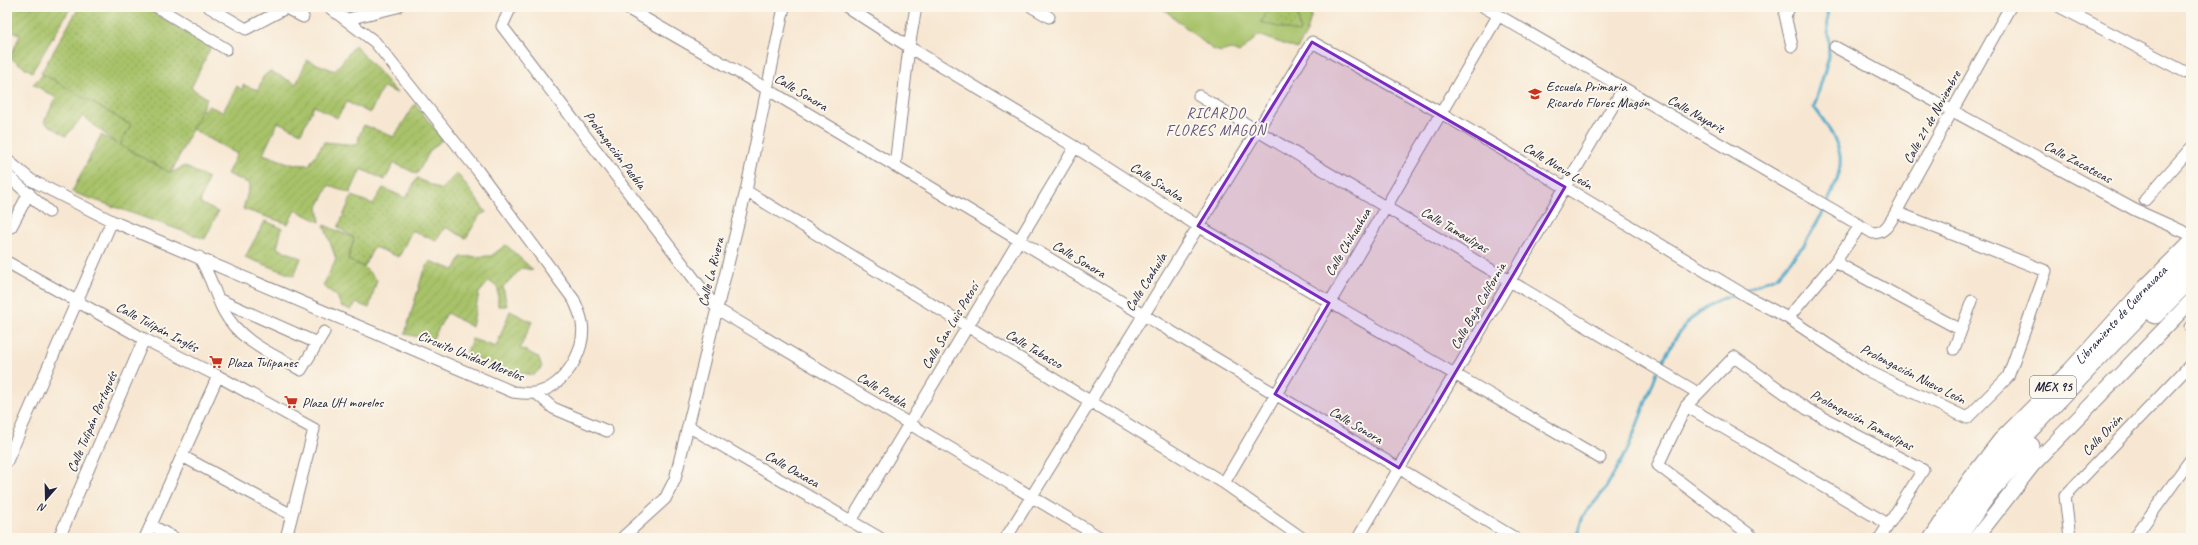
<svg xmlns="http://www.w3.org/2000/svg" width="2198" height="545" font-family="Caveat,sans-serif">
	<defs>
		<pattern id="park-dots" width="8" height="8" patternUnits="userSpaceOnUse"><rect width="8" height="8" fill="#a7c269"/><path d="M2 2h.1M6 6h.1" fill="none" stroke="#8fa65c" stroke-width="1.8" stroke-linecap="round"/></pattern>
		<pattern id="garden-furrows" width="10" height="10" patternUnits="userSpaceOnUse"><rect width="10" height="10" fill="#a7c269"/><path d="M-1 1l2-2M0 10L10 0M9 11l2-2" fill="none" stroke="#8fa65c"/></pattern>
	</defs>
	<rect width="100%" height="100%" fill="#fbf7ec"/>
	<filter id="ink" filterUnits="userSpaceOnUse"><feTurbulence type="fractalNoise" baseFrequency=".025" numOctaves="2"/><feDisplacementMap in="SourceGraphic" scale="8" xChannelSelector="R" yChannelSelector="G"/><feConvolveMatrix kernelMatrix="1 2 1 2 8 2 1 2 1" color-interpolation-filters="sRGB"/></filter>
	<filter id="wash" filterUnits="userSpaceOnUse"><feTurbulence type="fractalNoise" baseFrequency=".012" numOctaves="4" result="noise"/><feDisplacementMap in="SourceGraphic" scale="16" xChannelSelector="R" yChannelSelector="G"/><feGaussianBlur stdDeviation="0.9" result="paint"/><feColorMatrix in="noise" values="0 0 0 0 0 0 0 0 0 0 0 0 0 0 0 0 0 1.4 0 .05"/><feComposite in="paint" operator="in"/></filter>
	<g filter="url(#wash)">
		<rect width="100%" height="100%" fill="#f7e7d2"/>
		<path fill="#a7c269" stroke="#647252" d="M1161,7H1314L1306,34L1297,49L1259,35L1239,53L1230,49L1221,52L1212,49Z"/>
		<path fill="url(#park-dots)" stroke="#647252" d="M79,7H120L124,9L126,7H144L211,47L191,88L207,98L171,173L120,146L130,125L41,73Z
			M1270,7H1297L1300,29L1299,33L1261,22Z
			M457,173L486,212L480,215L466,238L445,227L436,241L412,230L399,257L374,247L364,267L348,260L354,238L338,227L352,196L373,204L383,188L406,198L417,178L441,190Z"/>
		<path fill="url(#garden-furrows)" stroke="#647252" d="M7,7H71L32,72L10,58L20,35L7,28Z
			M355,45L397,93L383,87L370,113L347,102L337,118L314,106L301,133L278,122L263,154L291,164L309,165L324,142L358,145L359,136L364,125L394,137L415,104L443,139L430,151L417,174L394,163L385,180L361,169L350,193L329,185L318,207L320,222L295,210L288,224L243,209L250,184L227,174L237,154L192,129L200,112L209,106L223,112L237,86L242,90L243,85L258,90L263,77L270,71L296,84L307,60L335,71Z
			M43,74L131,125L120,145L171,173L184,166L208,178L200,203L218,212L205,239L72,192L101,135L116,143L83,116L66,136L44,122L56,98L33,84Z
			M265,221L282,228L277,248L301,258L294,276L245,257Z
			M324,225L354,238L348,260L364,267L377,280L369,308L356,303L351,310L341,306L337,296L323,286L336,259Z
			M506,245L533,270L522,268L503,287L507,306H498V288L489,281L479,293L472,327L447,313L432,340L405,334L422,276L430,261L454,270L461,257L491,256Z
			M510,311L532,322L520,348L538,357L542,367L534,375L508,371L466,354L472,339L496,347Z"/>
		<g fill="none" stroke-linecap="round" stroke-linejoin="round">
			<path stroke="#48a7c7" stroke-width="3" d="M1827,7L1829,57L1814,107C1823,119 1838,141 1840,156C1842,172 1833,190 1827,204
				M1743,291L1777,276L1804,245L1825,209
				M1660,367C1677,330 1695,306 1736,294
				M1576,538L1583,516L1604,491L1628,449L1657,372"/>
		</g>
	</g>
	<g filter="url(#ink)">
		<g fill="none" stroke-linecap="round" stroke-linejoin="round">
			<g stroke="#8c8486" stroke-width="13">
				<path id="minor" d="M157,7L226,49
					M209,7L246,29L286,8
					M284,7L303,17
					M511,7L502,26L717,309L1101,538
					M625,7L767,89L1515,538
					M847,7L909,47L1075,147L1198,226L1600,458
					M1032,7L1049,17
					M1484,7L1873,233C1886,233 1890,222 1896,212L2010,7
					M1790,7L1785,15L1792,46
					M2060,7L2191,75
					M348,19L397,7
					M1835,47L2135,210L2191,235
					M1199,96L1698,393
					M7,160L31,180L112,221L513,392C520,393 527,394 534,393C563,389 587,351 582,323C581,315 577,307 574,300L478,171L375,42L329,7
					M895,166L909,47L916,7
					M7,175L49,212
					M746,191L1224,483L1302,538
					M2145,200L2191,148
					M11,227L29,193
					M199,257C210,274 214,292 223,310C239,341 272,354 301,370L324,332
					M7,262L144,339L218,376L314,429L286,538
					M1835,262L1961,330
					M220,300L317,343
					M1788,318L1835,262L1860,226
					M2190,327H2191
					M1954,349L1972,301
					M536,393L553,408L607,431
					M1686,406L1888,524
					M688,426L880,538
					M182,456L292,515
					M7,461L112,221
					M1224,483L1498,16
					M851,521L1075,147
					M151,525L174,538
					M59,538L144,339
					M145,538L218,376
					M622,538L665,499L675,479L746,191L784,7
					M1006,538L1312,42L1441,113L1748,297L1788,318L1866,370L1967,418L2008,377L2046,271L1896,212
					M1358,538L1623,89
					M1754,538L1658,465L1686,406L1734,357L1807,409L1923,470L1880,538
					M2070,538L2065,496L2191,364
					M2134,538L2191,459"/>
			</g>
			<g stroke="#8c8486" stroke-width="16">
				<g id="major">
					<path id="s1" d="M1931,538L1969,480L2000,440L2070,370L2144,288L2191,241"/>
					<path d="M1976,538L2032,466L2191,301"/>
				</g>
			</g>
			<g stroke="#8c8486" stroke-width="19">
				<path id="highway" d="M2155,315L2191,278
					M1941,538L1976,486L2154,300L2191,255
					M1957,538L1988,494L2031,446"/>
			</g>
			<use href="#minor" stroke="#fff" stroke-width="11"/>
			<use href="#major" stroke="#fff" stroke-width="14"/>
			<use href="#highway" stroke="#fff" stroke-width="17"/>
		</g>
	</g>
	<path fill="#7b2cbf" fill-opacity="0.2" stroke="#7b2cbf" stroke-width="3" stroke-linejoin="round" d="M1312,42L1565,187L1399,468L1275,394L1329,303L1198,226Z"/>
	<defs>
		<g id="school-bare" transform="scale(1.08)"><path d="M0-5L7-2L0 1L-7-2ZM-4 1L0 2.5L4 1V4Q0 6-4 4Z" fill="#c8321e" stroke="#fbf7ec" stroke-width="2.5" paint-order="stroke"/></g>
		<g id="supermarket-bare" transform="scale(1.08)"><path d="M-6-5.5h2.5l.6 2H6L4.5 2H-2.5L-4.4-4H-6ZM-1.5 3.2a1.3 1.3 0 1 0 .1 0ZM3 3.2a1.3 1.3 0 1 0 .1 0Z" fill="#c8321e" stroke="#fbf7ec" stroke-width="2.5" paint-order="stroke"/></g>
	</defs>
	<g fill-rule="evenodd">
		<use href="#school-bare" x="1535" y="94"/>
		<use href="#supermarket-bare" x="216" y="362"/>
		<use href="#supermarket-bare" x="291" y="402"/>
	</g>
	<g text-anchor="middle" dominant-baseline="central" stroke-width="4" stroke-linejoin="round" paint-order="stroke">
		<rect fill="#fbf7ec" stroke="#636270" stroke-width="1" x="2030" y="376" width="46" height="22" rx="3"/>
		<g font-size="13" font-weight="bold" fill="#22223b">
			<text x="2053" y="387">MEX 95</text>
		</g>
		<g font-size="14" fill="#22223b" stroke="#fbf7ec" text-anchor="start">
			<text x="1546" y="86">Escuela Primaria<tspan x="1546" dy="16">Ricardo Flores Magón</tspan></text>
			<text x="227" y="362">Plaza Tulipanes</text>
			<text x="302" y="402">Plaza UH morelos</text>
		</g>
		<g font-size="14" fill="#22223b" stroke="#fbf7ec">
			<text transform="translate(801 92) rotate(31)">Calle Sonora</text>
			<text transform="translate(1696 114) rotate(30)">Calle Nayarit</text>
			<text transform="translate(1932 117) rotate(-61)">Calle 21 de Noviembre</text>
			<text transform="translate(615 150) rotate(53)">Prolongación Puebla</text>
			<text transform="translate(2078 162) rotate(28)">Calle Zacatecas</text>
			<text transform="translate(1558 166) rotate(31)">Calle Nuevo León</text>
			<text transform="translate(1157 182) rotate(33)">Calle Sinaloa</text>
			<text transform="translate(1455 230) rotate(31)">Calle Tamaulipas</text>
			<text transform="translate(1348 242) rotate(-59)">Calle Chihuahua</text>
			<text transform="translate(1079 259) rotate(31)">Calle Sonora</text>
			<text transform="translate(711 272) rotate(-76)">Calle La Rivera</text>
			<text transform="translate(1146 282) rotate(-58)">Calle Coahuila</text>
			<text transform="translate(1478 306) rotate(-60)">Calle Baja California</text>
			<text stroke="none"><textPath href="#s1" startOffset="294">Libramiento de Cuernavaca</textPath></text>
			<text transform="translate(950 326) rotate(-59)">Calle San Luis Potosí</text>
			<text transform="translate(157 327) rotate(28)">Calle Tulipán Inglés</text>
			<text transform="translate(1034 349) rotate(31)">Calle Tabasco</text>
			<text transform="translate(471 356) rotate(22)">Circuito Unidad Morelos</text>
			<text transform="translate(1913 374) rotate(27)">Prolongación Nuevo León</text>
			<text transform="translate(882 390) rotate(31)">Calle Puebla</text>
			<text transform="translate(1862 420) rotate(28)">Prolongación Tamaulipas</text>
			<text transform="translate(92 422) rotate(-67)">Calle Tulipán Portugués</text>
			<text transform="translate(1356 425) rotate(31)">Calle Sonora</text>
			<text transform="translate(2102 435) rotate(-46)">Calle Orión</text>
			<text transform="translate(792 469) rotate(30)">Calle Oaxaca</text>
		</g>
		<g font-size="15" letter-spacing="1" fill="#5f5179" stroke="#fbf7ec">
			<text x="1216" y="113">RICARDO<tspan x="1216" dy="17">FLORES MAGÓN</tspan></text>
		</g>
	</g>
	<rect width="2198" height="545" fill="none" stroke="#fbf7ec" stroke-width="24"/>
	<g transform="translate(46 499) rotate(200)" stroke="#fbf7ec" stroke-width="3" paint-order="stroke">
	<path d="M0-3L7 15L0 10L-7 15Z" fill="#22223b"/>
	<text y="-6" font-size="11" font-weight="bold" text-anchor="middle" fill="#22223b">N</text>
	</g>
</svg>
